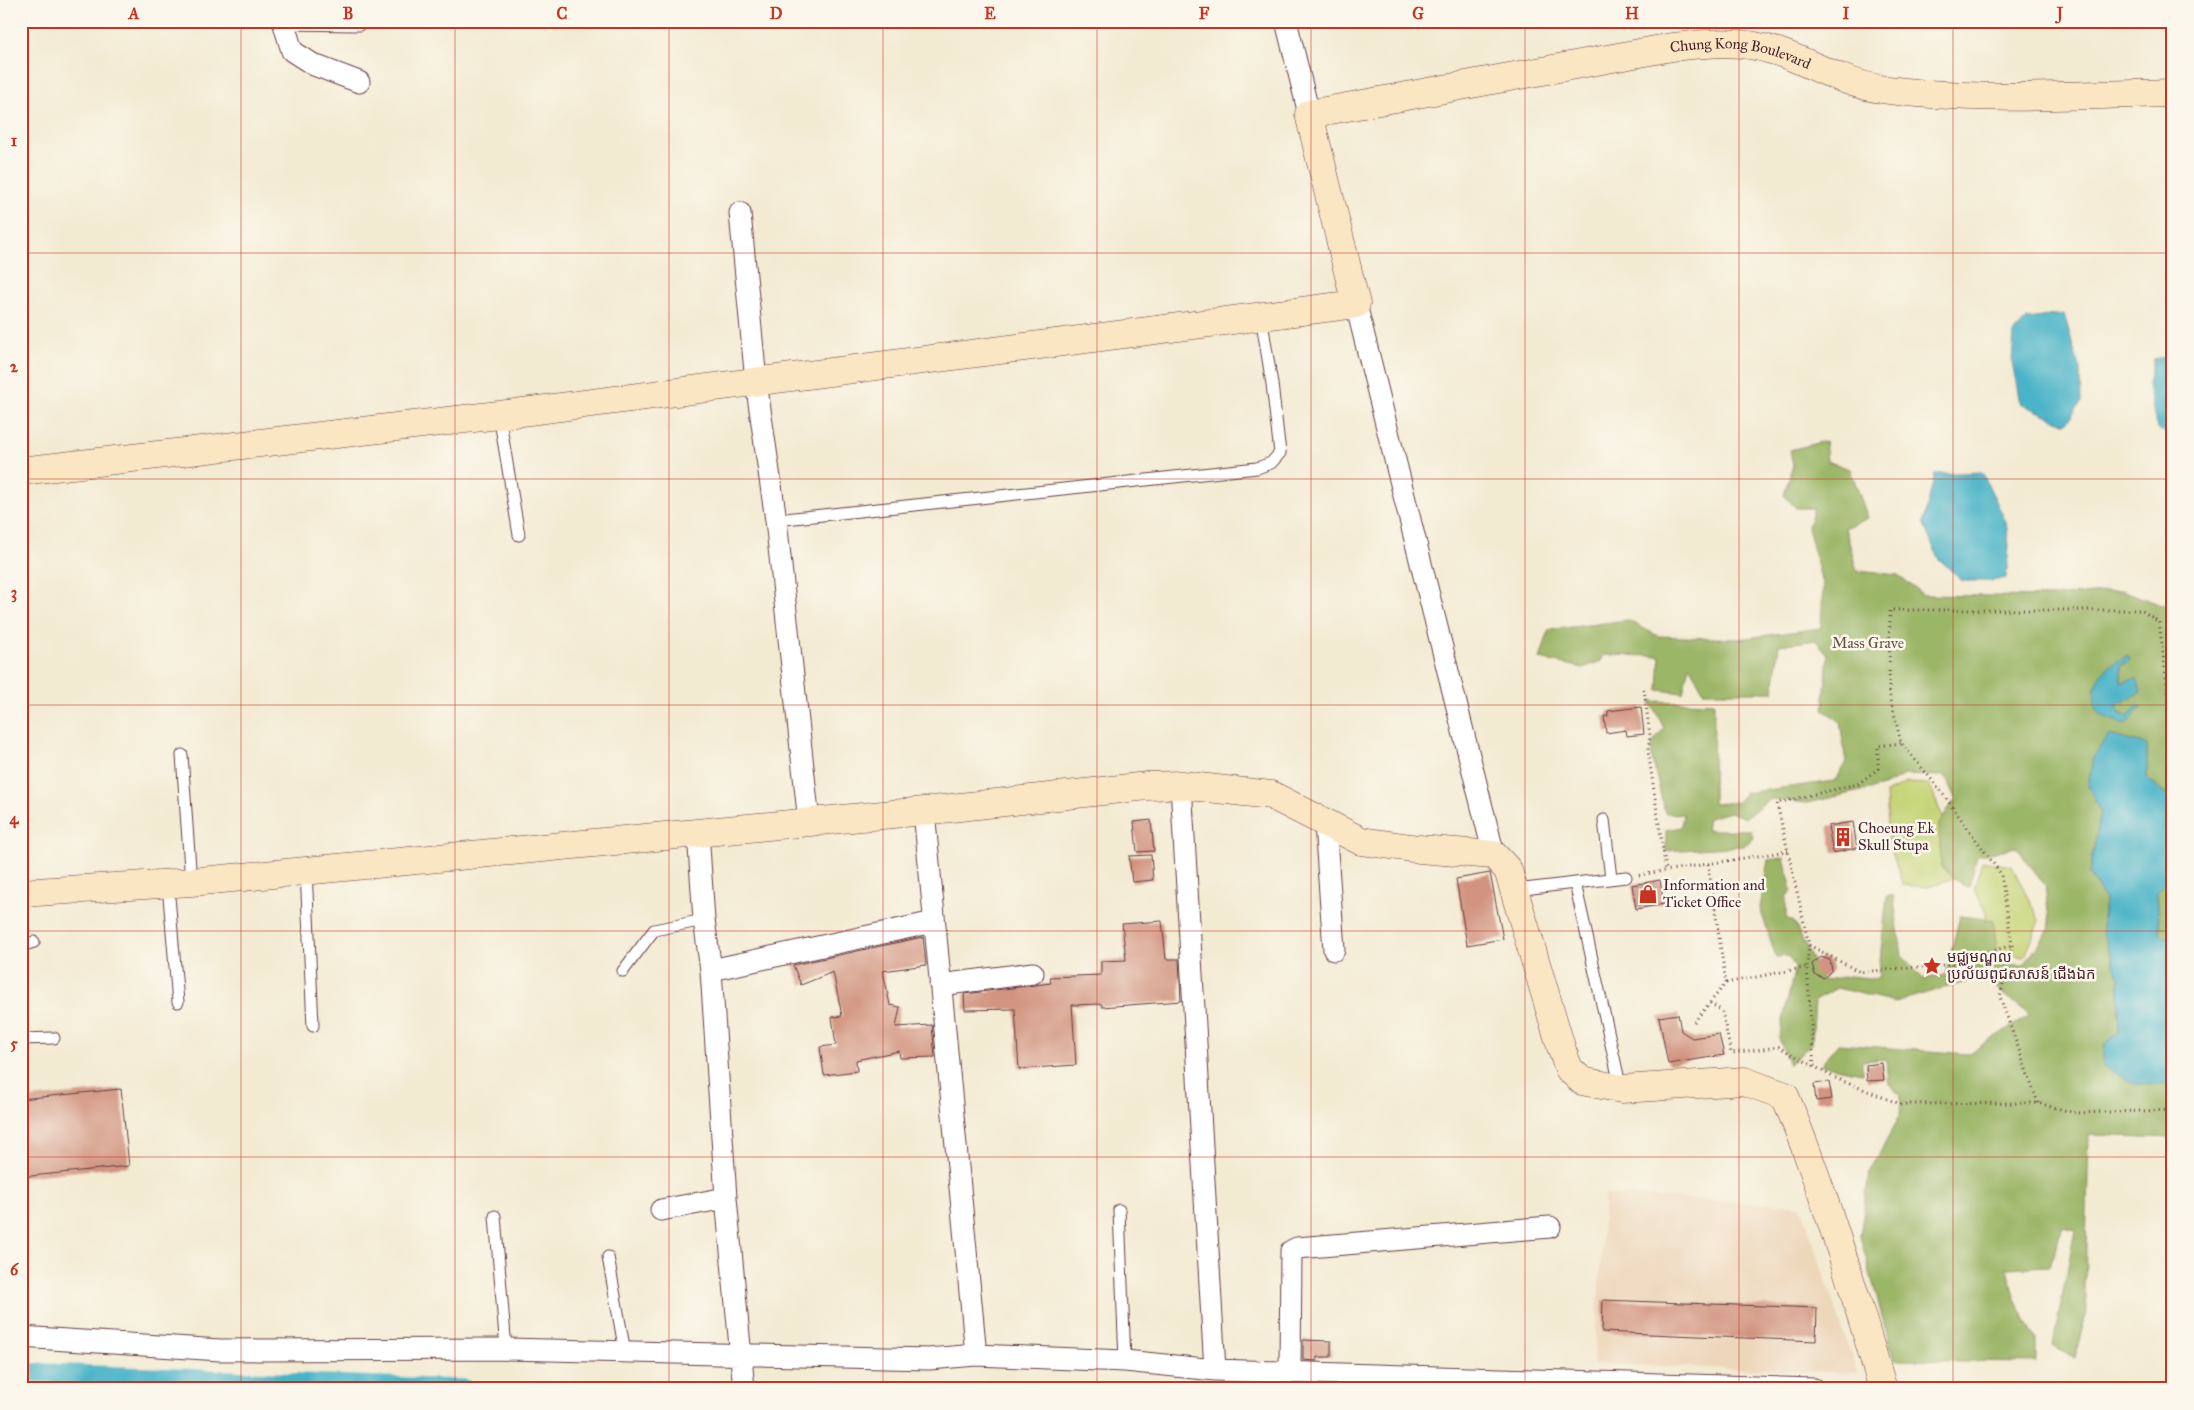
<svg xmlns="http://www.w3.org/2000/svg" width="2194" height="1410" font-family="'IM FELL Great Primer','Noto Sans Khmer',serif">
	<rect width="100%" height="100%" fill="#fbf7ec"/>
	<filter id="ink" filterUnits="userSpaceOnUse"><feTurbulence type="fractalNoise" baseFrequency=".02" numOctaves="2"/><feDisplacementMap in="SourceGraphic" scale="10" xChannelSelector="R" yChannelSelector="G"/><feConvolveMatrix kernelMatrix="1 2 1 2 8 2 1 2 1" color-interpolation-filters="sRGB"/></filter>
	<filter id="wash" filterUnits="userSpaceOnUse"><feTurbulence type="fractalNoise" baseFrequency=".0096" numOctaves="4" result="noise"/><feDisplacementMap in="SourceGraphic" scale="20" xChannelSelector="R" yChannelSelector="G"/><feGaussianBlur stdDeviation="1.12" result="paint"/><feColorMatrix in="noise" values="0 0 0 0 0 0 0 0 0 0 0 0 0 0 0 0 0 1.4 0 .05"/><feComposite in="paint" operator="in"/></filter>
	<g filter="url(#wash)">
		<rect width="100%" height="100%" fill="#f3ead2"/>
		<path fill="#edd7bb" d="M1605,1194L1801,1206L1857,1373L1594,1364Z"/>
		<path fill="#c5d476" stroke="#887a50" d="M1906,783L1929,784L1947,828L1959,876L1928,887L1903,885L1889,842L1886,793Z
			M1982,861L2012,866L2039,920L2025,957L2005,954L1986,938V910L1974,889Z"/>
		<path fill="#9cb667" stroke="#736a49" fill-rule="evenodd" d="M1825,441L1827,461L1850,469L1868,518L1845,528L1857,571L1898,575L1923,595L2055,597L2121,590L2173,609V941L2160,934L2157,892L2173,874L2147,778V745L2088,786L2101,813L2089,873L2105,900L2102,930L2119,978V1033L2136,1085L2173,1083V1138L2089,1135L2085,1288L2087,1309L2075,1358L2053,1345L2075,1230L2062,1227L2050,1266L2007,1268L2014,1297L2036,1339V1362L1894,1360L1860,1236L1869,1173L1900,1116L1901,1095L1888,1083L1886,1059L1862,1061V1073L1821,1065L1838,1044L1968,1054L2030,1015L1983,977L1895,1002L1837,988L1815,1000L1812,1043L1789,1065L1779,1038L1795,967L1788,956L1776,957L1760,908L1768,860L1784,858L1792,890L1786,897V918L1794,922L1822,981L1849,976L1878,979L1887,895H1893L1902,955L1923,979L1945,975L1960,916L1993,920L1999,964L2024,965L2050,928L2045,885L2016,847L1977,856L1969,887L1964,886L1941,867L1939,824L1956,798L1946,776L1904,775L1883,786L1807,803L1769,799L1745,818L1730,812L1708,818L1706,830H1751L1753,838L1744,846L1666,851V830L1681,827L1683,814L1665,813L1652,758V744L1664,728L1650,701L1714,703L1713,804L1737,802L1745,793L1835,781L1846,764L1840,721L1823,710L1828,655L1816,640L1779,645L1773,692H1704L1689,665L1683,693L1658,690L1660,656L1604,655L1601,661L1583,668L1540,659L1549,630L1627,620L1658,636L1739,639L1821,628L1823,587L1808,527L1814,508H1796L1784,495L1793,465L1790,450ZM2128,656L2129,660L2121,666V683L2141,692L2115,705L2119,713L2128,716L2137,706L2140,708L2125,725L2094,689Z"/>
		<path fill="#49b3c7" stroke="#4a6979" d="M2064,314L2080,370L2081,403L2066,424L2020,403L2012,362L2014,333L2027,319Z
			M2173,355V435L2157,429L2148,384L2154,359Z
			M1982,472L2006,522L2009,546L2006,578L1992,581H1962L1938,558L1923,523L1935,474Z
			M2128,655L2130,660L2121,666V683L2137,678L2141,692L2116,705L2119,713L2128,716L2137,706L2141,708L2125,725L2103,716L2095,709C2093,674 2100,672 2128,655Z
			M2109,735L2147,745V778L2168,796L2173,874L2157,893L2160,934L2173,941V1083L2136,1085L2103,1066L2105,1043L2119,1033V978L2102,930L2105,900L2089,873L2101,813L2088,786L2093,757Z"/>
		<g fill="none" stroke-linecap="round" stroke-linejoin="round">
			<path stroke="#49b3c7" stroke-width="19" d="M21,1372L464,1389"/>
		</g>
		<g id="blocks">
			<path fill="#d29480" d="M1641,707L1644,734L1627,736L1626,730L1606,733L1604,716H1608V711Z
				M1151,820L1154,851L1137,852L1134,822Z
				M1853,822L1857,848L1833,853L1828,826Z
				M1151,855L1153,880L1132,882L1129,856Z
				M1490,873L1503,939L1467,945L1456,879Z
				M1660,880L1664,904L1636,909L1632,885Z
				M1162,921L1166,959H1179L1181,1001L1102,1007V1004L1072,1005L1076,1065L1019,1069L1015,1009L965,1010L964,994L1051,983L1050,977L1101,975V961L1126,960L1122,924Z
				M923,937L926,965L883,971L890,1005L900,1007L896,1027L932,1025L935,1057L900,1058L899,1051L856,1060L857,1071L824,1075L820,1047L836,1045L832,1017L842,1016L833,972L801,985L793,965Z
				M1821,957L1830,960L1832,970L1824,978L1815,975L1812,964Z
				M1678,1014L1681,1031L1692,1038L1719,1034L1724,1055L1668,1064L1659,1017Z
				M1882,1063L1884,1080L1867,1081L1866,1065Z
				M1829,1082L1832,1099L1816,1101L1814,1084Z
				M121,1089L129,1166L21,1177V1099Z
				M1603,1300L1817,1308L1816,1341L1602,1332Z
				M1303,1340L1331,1341V1357H1317V1361L1303,1360Z"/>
		</g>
	</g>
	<g filter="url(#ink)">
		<use href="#blocks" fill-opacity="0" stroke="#633d44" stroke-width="1"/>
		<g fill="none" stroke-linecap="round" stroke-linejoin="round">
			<g stroke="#633d44" stroke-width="13">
				<path id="lane" d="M283,24L359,25
					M499,415L519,535
					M776,520L1257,468L1271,463L1280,453L1272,384L1261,316
					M182,755L191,882
					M21,789V800
					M1604,820L1611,878
					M306,870L313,1026
					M1575,883L1621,1089
					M168,885L178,1002
					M1516,890L1626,877
					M21,946L34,942
					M623,971L654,930L704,920
					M21,1039L54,1038
					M1119,1210L1125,1361
					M495,1216L506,1349
					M608,1257L625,1352"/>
			</g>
			<g stroke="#633d44" stroke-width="23">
				<path id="street" d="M283,21L292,51L314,65L359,82
					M1286,21L1309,114
					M740,213L756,382L776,520L809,822
					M1356,304L1494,855
					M1181,785L1215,1370
					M924,811L976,1355
					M1325,823L1334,950
					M698,832L704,920L711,970L726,1198L744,1389
					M711,970L934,922
					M940,985L1033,973
					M661,1210L726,1198
					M21,1337L220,1350L506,1349L929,1359L976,1355L1125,1361L1215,1370L1814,1389
					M1290,1373L1291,1251L1297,1248L1550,1227"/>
			</g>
			<g stroke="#633d44" stroke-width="29">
				<g id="secondary">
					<path id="s1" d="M21,471L499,415L1356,304L1309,114L1672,47C1700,44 1727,41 1755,46C1799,54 1835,82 1881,89C1977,102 2076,95 2173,93"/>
					<path d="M21,893L191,882L924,811L1147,786L1181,785L1271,795L1361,841L1419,849L1494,855L1508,870L1562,1050L1569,1069L1582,1081L1622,1089L1744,1081L1785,1096C1824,1191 1854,1290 1883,1389"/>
				</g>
			</g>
			<path stroke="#633d44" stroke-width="3" stroke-dasharray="1 4" stroke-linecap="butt" d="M1644,689L1650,736L1648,751L1666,870
				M1639,875L1788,851
				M1809,945L1860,972L1953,964L2012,945
				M1726,983L1807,967
				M1710,1003L1722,1011L1731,1053L1779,1047L1835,1078L1900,1104L2038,1103L2075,1113L2173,1110
				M1694,1022L1726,983L1708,864
				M1814,1066L1807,967L1809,945L1777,803L1858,784L1878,769V746L1901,743
				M2038,1103L2000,997L2012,945L2001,874L1937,786L1901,743L1889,692L1890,610H2141L2159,622L2173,731"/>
			<use href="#lane" stroke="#fff" stroke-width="11"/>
			<use href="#street" stroke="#fff" stroke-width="21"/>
			<use href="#secondary" stroke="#fbe6c4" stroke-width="28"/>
		</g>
	</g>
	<path fill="none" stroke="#c8321e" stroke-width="1" stroke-opacity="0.55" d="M241,21V1389M455,21V1389M669,21V1389M883,21V1389M1097,21V1389M1311,21V1389M1525,21V1389M1739,21V1389M1953,21V1389M21,253H2173M21,479H2173M21,705H2173M21,931H2173M21,1157H2173"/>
	<defs>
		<g id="building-bare" transform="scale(1.5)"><path d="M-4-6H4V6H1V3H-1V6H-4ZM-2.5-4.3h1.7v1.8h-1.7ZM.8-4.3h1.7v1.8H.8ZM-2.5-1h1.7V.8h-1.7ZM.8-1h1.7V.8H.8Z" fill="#c8321e" stroke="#fbf7ec" stroke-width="2.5" paint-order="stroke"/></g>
		<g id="shop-bare" transform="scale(1.5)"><path d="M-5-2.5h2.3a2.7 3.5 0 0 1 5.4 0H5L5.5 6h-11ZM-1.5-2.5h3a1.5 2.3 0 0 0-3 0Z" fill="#c8321e" stroke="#fbf7ec" stroke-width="2.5" paint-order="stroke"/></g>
		<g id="sight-bare" transform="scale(1.5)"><path d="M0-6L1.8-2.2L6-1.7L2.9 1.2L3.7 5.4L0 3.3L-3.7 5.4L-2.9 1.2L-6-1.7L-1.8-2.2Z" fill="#c8321e" stroke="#fbf7ec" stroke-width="2.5" paint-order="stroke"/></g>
	</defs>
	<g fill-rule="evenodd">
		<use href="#building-bare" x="1843" y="837"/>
		<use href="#shop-bare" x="1648" y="894"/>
		<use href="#sight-bare" x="1932" y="966"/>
	</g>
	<g text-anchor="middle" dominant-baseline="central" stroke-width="5" stroke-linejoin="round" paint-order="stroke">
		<g font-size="15" fill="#4a1f2b" stroke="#fbf7ec">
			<text stroke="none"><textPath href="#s1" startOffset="1980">Chung Kong Boulevard</textPath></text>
		</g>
		<g font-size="15" fill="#694c3e" stroke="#fbf7ec">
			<text x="1868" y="643">Mass Grave</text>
		</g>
		<g font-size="15" fill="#4a1f2b" stroke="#fbf7ec" text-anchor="start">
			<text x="1858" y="828">Choeung Ek<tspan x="1858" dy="17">Skull Stupa</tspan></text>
			<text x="1663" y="885">Information and<tspan x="1663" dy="17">Ticket Office</tspan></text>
			<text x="1947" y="957">មជ្ឈមណ្ឌល<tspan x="1947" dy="17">ប្រល័យពូជសាសន៍ ជើងឯក</tspan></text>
		</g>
	</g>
	<rect width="2194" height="1410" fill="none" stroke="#fbf7ec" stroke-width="55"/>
	<rect x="28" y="28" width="2138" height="1354" fill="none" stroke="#c8321e" stroke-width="2"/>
	<g font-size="16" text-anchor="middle" font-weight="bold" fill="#c8321e">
		<text x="134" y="19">A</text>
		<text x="348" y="19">B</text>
		<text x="562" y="19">C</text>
		<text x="776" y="19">D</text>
		<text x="990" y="19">E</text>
		<text x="1204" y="19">F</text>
		<text x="1418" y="19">G</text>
		<text x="1632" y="19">H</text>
		<text x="1846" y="19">I</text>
		<text x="2060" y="19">J</text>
		<text x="14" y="146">1</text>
		<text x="14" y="372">2</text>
		<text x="14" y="598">3</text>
		<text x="14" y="824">4</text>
		<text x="14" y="1049">5</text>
		<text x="14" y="1275">6</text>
	</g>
</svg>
